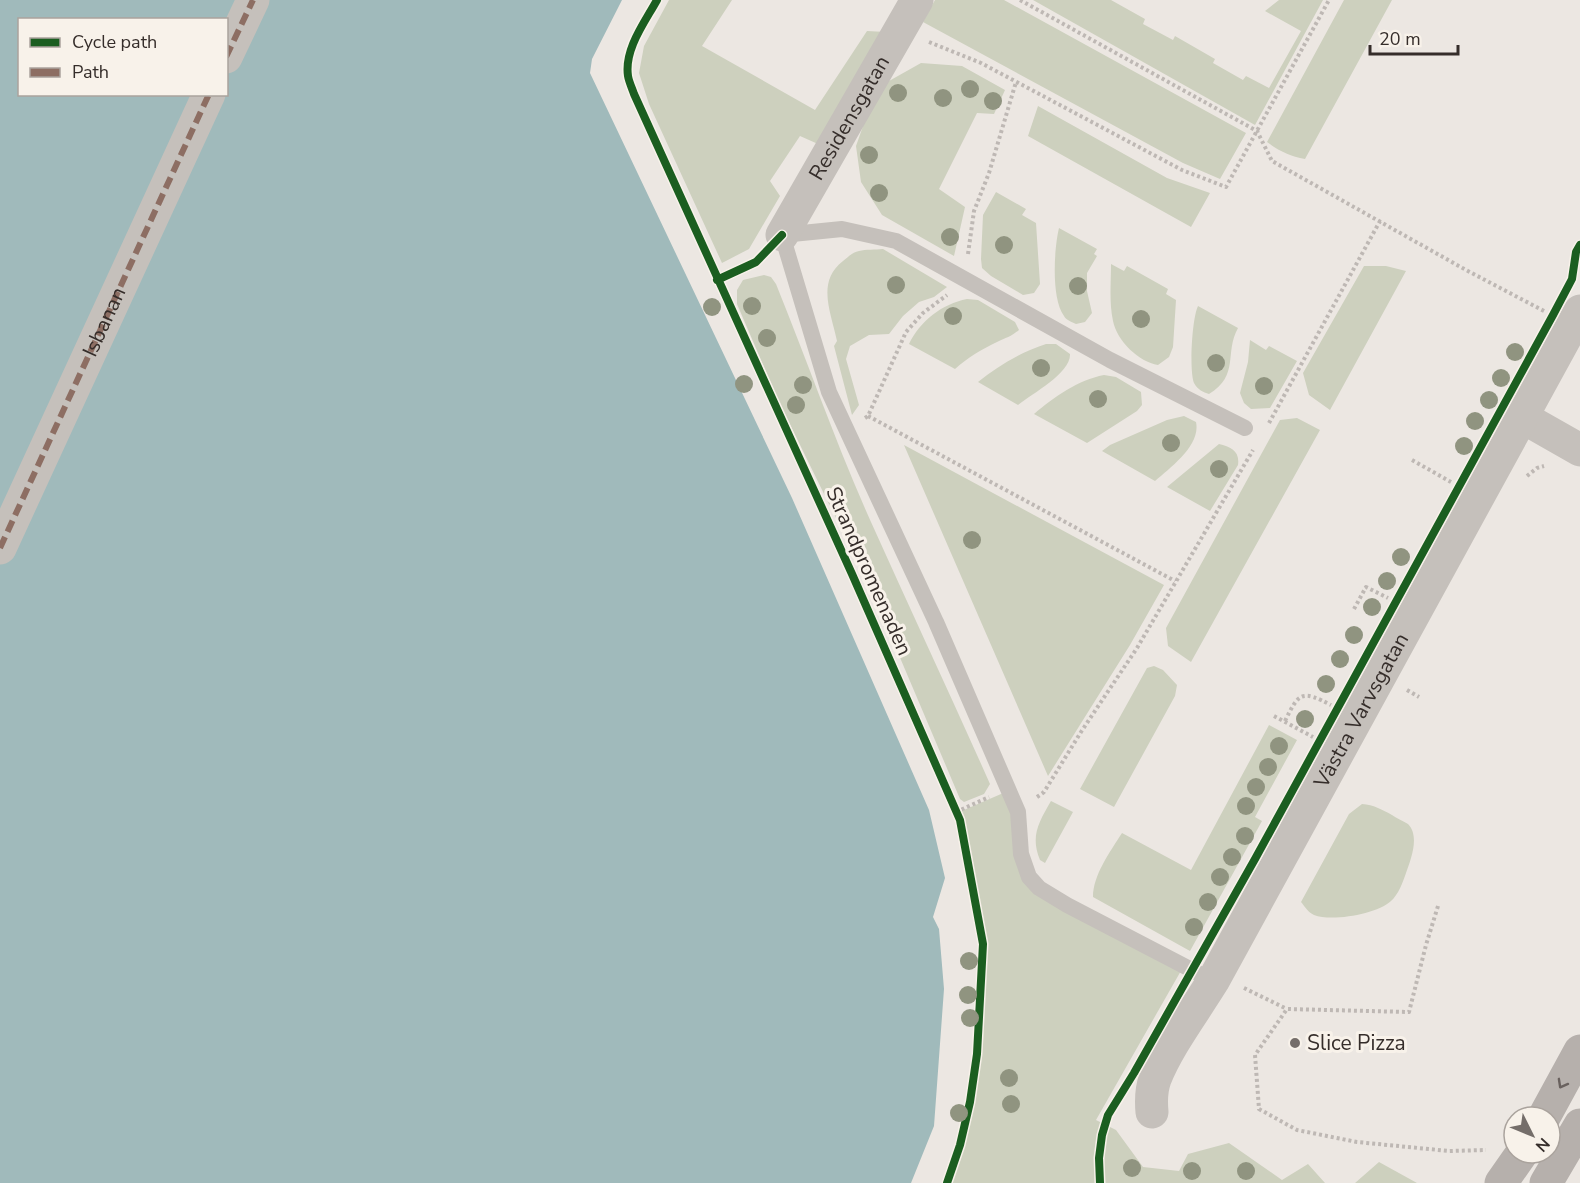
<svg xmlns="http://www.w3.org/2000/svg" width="1580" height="1183" font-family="'Nunito Sans',sans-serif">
	<rect width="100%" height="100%" fill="#ece7e2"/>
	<path fill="#cdd0be" d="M669,0H732L702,46L815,110L867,31L886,32L818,144L800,136L770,181L780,196L749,249L722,263L649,104L639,73L644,46Z
		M935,0H1004L1246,133L1220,179L1183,163L923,22Z
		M1033,0H1111L1145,19L1143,24L1173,40L1175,36L1215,59L1213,63L1243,80L1246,76L1269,88L1301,31L1265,11L1279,0H1323L1255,125Z
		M1344,0H1392L1305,159C1290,156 1279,151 1267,142Z
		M921,63L962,66L1005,90L994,114L977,113L939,189L965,207L954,256L882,215L861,182L856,146L868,112L889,81Z
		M1038,106L1167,178L1210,193L1191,227L1028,136Z
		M996,192L1026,209L1022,215L1036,223L1040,284L1034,293L1023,295L991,276L982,268L981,259L983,215Z
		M1059,228L1097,249L1094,254L1097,256L1087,273V291L1092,313L1085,322L1076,324C1072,322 1066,320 1064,316C1051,298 1054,249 1059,228Z
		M883,249L947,287L934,297L919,302L903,316L889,334L869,335L850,346L846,359L859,405L852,415L834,346L837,341C831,312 816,282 843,261C848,257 853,252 859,251C866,249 875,250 883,249Z
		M1111,264L1124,271L1127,266L1168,289L1166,294L1176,300L1173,347L1169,357L1158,365C1139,362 1117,341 1113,321C1109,303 1111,282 1111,264Z
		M1364,266H1386L1406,271L1330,410L1309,395L1303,373Z
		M764,275L771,277L776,284C808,363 836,444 871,522C910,609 951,696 990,784L984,794L964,802L960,799L873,594L779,402L737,304V290L743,280Z
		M967,299L978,300L1015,322L1019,330C1012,336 1006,338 997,342C982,349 967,358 955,369L909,344C920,321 942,304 967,299Z
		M1198,306L1238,328C1224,353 1240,375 1209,394C1203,392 1198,390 1194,383C1189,371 1192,318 1198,306Z
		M1250,340L1266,350L1269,346L1297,361L1270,408L1251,409L1244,403L1240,393L1248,362Z
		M1046,344H1056L1070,354C1071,373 1033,393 1018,405L978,382C998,366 1021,352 1046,344Z
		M1104,375L1116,377L1141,392L1142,405L1137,411L1087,443L1034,414C1054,397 1078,380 1104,375Z
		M1184,416L1196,422C1201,445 1171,467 1155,481L1102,451L1110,445L1167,420Z
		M1297,418L1320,430L1191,662L1168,646L1166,628L1280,420Z
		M1219,444C1231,447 1240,451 1238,465L1210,511L1167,487Z
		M904,445L1164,585L1130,645L1048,776Z
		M1154,666L1163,670L1177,685L1175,696L1114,807L1080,789L1147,668Z
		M1269,725L1297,740L1255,817L1262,821L1190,951L1093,897C1093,875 1110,852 1122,833L1191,870Z
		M1008,791L1029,880L1182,969L1096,1120L1116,1130L1143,1167L1179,1171L1188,1154L1229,1143L1282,1180L1308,1164L1325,1183H947L961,1150L968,1116L986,947L957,813Z
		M1051,801L1073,812L1045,863L1040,860C1030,836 1039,822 1051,801Z
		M1362,804C1374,805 1381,809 1392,815C1396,818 1403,821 1408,824C1420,836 1411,859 1406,873C1403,882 1398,895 1391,901C1377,914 1332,922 1314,915C1308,912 1305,907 1301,902L1349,814Z
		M1379,1162L1417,1183H1355Z"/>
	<path fill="#a0babb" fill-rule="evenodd" d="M0,0H622L592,59L590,73L792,498L929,810L945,878L933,917L939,929L944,989L934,1126L911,1183H0ZM20,20H226V94H20Z"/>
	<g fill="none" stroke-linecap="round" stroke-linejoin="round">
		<path stroke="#beb8b4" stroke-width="4" stroke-dasharray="3 3" stroke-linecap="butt" d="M1020,0L1257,131L1272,161L1466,270L1544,311
			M929,42L981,63L1182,170L1226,187L1329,0
			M968,254L974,211L989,173L1016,82
			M868,416L1175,581
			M865,418L868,416L906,332L923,313L947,295
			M1269,423L1380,221
			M1412,460L1451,482
			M1527,476L1537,468L1544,466
			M1354,609L1366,587L1388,598
			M1407,690L1419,697
			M1274,716L1313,737
			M1285,721C1299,692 1302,690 1331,705
			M1037,797L1044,792L1081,732L1137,648L1253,450
			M956,812L989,797
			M1438,906L1426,945L1409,1012L1287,1009L1255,1055L1259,1109L1297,1130L1357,1142L1449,1151L1486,1150
			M1244,988L1287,1009"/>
		<path stroke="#c5c0bb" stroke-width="16" d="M1213,981L1067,905L1039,888L1029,877L1021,854L1018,812L936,622L829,392L782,235L842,229L896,241L1110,360L1245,428"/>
		<g stroke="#c5c0bb" stroke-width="33">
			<path d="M226,57L253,0"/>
			<path id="s1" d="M782,235L917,0"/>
			<path d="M1522,417L1580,450"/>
			<path d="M0,548L209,94"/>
			<path id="s2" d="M1152,1112C1151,1101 1151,1090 1155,1079C1168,1046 1194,1012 1213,981L1580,311"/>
		</g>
		<path stroke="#b6b0ac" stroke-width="33" d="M1544,1117L1580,1051
			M1501,1183L1522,1153
			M1546,1183L1580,1125"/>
		<g stroke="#8d6e63" stroke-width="6" stroke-dasharray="12 6" stroke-linecap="butt">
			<path d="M226,57L253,0"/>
			<path id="s3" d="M0,548L209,94"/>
		</g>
		<g stroke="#f8f2ea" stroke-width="11">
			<path id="cycleway" d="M657,0C645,22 624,49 628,76C629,82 632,88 634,94L852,574L960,820L983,944L977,1054L970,1102L960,1145L947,1183
				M717,280L756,262L782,235
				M1100,1183L1099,1158L1102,1135L1108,1115L1134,1073L1255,859L1553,315L1572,279L1576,252L1580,245"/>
		</g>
		<use href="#cycleway" stroke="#1b5e20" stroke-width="8"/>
	</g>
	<g fill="#909480">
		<circle cx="970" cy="89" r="9"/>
		<circle cx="898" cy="93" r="9"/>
		<circle cx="943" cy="98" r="9"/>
		<circle cx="993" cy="101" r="9"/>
		<circle cx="869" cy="155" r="9"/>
		<circle cx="879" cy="193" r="9"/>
		<circle cx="950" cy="237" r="9"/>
		<circle cx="1004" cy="245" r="9"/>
		<circle cx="896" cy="285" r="9"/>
		<circle cx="1078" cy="286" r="9"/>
		<circle cx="752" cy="306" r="9"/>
		<circle cx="712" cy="307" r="9"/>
		<circle cx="953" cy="316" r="9"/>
		<circle cx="1141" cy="319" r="9"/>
		<circle cx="767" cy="338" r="9"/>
		<circle cx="1515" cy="352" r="9"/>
		<circle cx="1216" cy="363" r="9"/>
		<circle cx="1041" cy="368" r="9"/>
		<circle cx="1501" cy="378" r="9"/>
		<circle cx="744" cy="384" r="9"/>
		<circle cx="803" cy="385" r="9"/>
		<circle cx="1264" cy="386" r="9"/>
		<circle cx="1098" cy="399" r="9"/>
		<circle cx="1489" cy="400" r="9"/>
		<circle cx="796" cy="405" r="9"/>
		<circle cx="1475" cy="421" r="9"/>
		<circle cx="1171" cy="443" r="9"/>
		<circle cx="1464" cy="446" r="9"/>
		<circle cx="1219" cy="469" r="9"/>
		<circle cx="972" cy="540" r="9"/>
		<circle cx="1401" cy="557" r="9"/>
		<circle cx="1387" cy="581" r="9"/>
		<circle cx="1372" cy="607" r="9"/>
		<circle cx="1354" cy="635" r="9"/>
		<circle cx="1340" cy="659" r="9"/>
		<circle cx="1326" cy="684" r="9"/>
		<circle cx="1305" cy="719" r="9"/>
		<circle cx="1279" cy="746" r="9"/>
		<circle cx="1268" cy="767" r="9"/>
		<circle cx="1256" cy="787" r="9"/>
		<circle cx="1246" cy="806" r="9"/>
		<circle cx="1245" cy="836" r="9"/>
		<circle cx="1232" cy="857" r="9"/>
		<circle cx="1220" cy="877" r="9"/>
		<circle cx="1208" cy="902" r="9"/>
		<circle cx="1194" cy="927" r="9"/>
		<circle cx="969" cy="961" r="9"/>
		<circle cx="968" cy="995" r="9"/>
		<circle cx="970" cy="1018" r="9"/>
		<circle cx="1009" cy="1078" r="9"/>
		<circle cx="1011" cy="1104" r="9"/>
		<circle cx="959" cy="1113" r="9"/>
		<circle cx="1132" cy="1168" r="9"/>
		<circle cx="1192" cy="1171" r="9"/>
		<circle cx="1246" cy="1171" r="9"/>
	</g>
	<defs><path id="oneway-chevron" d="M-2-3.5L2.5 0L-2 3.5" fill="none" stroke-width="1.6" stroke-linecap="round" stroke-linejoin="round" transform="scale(1.5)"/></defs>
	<use stroke="#69615e" href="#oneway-chevron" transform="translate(1562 1084) rotate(119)"/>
	<circle fill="#756e6a" stroke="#f8f2ea" stroke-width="2" cx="1295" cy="1043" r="6"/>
	<g text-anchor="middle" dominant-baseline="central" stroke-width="6" stroke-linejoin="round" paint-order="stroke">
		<g font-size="21" fill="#352d2a" stroke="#f8f2ea">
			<text stroke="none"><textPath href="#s1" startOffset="135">Residensgatan</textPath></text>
			<text stroke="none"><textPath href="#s3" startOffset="249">Isbanan</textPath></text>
			<text transform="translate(869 571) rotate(66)">Strandpromenaden</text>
			<text stroke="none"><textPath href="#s2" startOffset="456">Västra Varvsgatan</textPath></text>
		</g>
		<g font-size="21" fill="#352d2a" stroke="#f8f2ea" text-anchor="start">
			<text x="1307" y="1043">Slice Pizza</text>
		</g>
	</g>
	<rect x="18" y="18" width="210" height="78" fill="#f8f2ea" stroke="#aaa39d" stroke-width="1.5"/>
	<rect x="30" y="38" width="30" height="9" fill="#1b5e20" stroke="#aaa39d" stroke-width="1.5"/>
	<text x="72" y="48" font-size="18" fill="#352d2a">Cycle path</text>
	<rect x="30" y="68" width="30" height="9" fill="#8d6e63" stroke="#aaa39d" stroke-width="1.5"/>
	<text x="72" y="78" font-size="18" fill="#352d2a">Path</text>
	<g transform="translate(1532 1135) rotate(133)"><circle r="28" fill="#f8f2ea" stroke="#aaa39d" stroke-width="1.5"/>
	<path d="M0-4.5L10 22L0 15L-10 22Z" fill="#756e6a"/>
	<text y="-9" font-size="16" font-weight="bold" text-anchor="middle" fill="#352d2a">N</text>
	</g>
	<path d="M1370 45v9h88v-9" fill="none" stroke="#352d2a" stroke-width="3"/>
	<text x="1379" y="45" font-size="18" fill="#352d2a" stroke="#f8f2ea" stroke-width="4.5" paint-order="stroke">20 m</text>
</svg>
